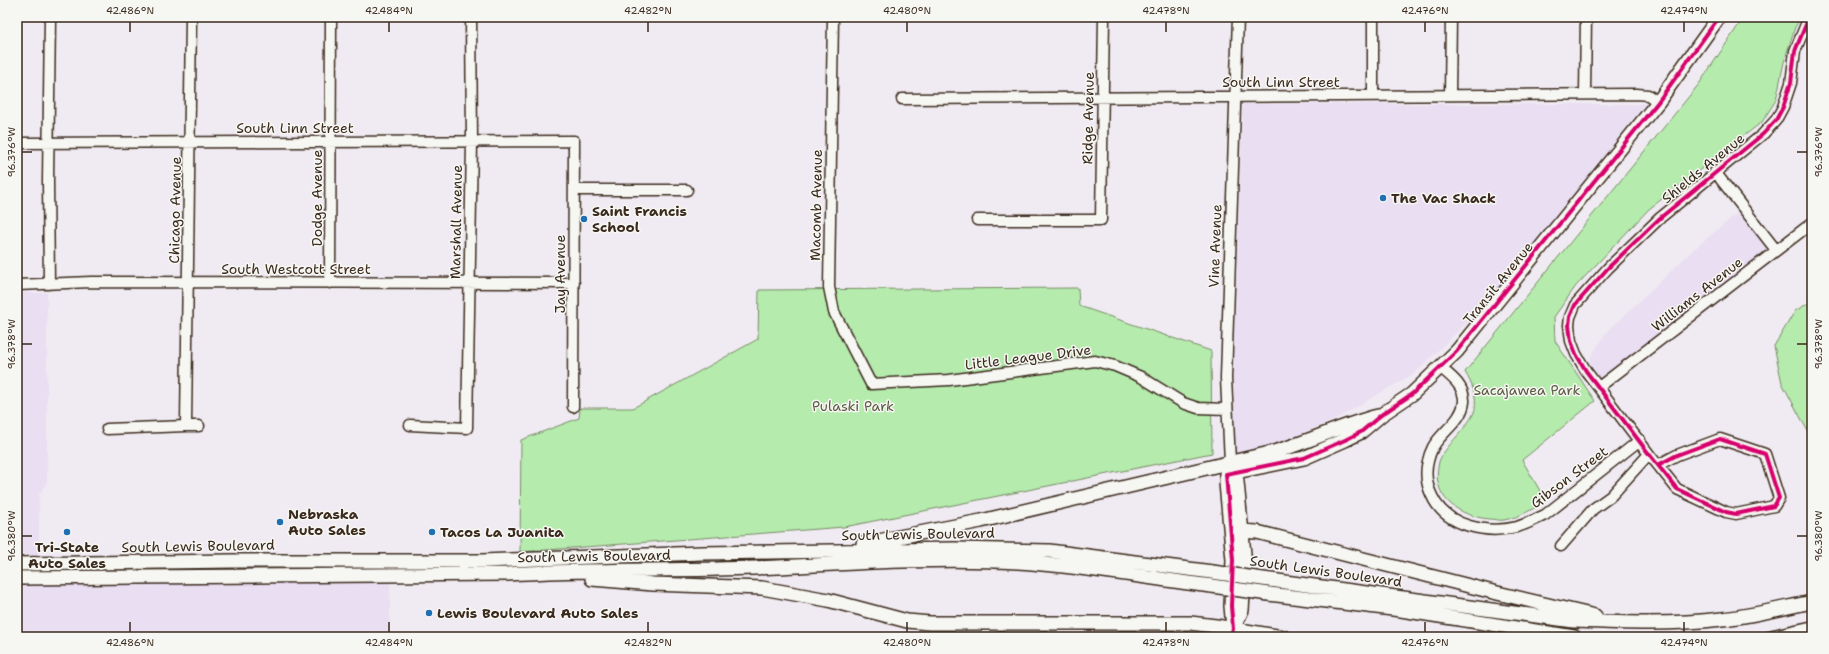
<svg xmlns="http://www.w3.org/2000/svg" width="1829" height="654" font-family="'Shantell Sans',sans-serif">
	<rect width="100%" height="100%" fill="#f0ebf2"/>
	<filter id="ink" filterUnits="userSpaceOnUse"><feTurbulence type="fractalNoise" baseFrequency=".025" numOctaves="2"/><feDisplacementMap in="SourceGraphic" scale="8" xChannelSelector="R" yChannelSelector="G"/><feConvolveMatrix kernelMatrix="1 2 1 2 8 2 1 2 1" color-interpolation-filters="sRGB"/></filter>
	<g filter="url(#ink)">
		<path fill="#e9def2" d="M1243,104H1645L1485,305L1415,373L1334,420L1275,445L1235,454L1233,358Z
			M1741,210L1779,254L1605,386L1589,363L1591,357L1606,333L1693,250Z
			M17,293H47V482L39,495V555H17Z
			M390,581V637H17V585Z"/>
		<path fill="#b5ebad" stroke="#788a66" d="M1744,17H1801L1795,27L1784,62L1776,100L1762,122L1649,209L1576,286L1554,317L1555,341L1595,401L1522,460L1546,501C1533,509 1520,517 1504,520C1500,521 1494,519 1489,519C1458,516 1430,497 1439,462C1442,449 1472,424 1475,409C1477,395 1472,384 1465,372L1699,84Z
			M1078,288L1079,306L1211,351L1212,453L844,527L520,552L521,440L579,418L580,408H633L758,339L759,290Z
			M1812,301V439L1782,383L1774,346L1795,311Z"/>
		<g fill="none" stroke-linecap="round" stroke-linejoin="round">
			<g stroke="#3b2a1e" stroke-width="13">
				<path id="minor" d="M833,17L829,287L834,312L871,384L949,380L1095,361L1115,366L1141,377L1183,403L1198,408L1226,409
					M1585,94L1586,17
					M1450,95L1451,17
					M1373,96V17
					M902,99L1637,94L1648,95L1658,102
					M17,143L574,141L573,407
					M1715,172L1776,250
					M574,190H687
					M977,220H1101L1104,17
					M330,283L331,17
					M49,284L48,181L50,17
					M17,285L91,282L574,283
					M1441,368C1452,377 1465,387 1464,402C1462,421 1442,431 1433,447C1431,451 1429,456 1428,461C1425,473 1427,486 1432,496C1446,527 1487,534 1517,527C1527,524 1536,519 1545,515L1640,440
					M1599,387L1812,223
					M410,425L467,428L472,142L471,17
					M186,426H199
					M107,429L186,426L191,17
					M1230,462L1226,378L1238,17
					M1658,465L1677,455L1720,439L1765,454L1779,498L1774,506L1736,514L1726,512L1677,489L1649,454L1586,371L1576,354L1571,341L1569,325L1570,317L1575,305L1608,268L1660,218L1763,134L1776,120L1783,107L1791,83L1795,51L1809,17
					M1561,546L1593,509L1611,496L1649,454"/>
			</g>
			<g stroke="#3b2a1e" stroke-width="16">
				<path id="major" d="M1229,466L1226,474V483L1233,560L1231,606L1233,628
					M1232,466L1236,472L1245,564L1242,610L1233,629
					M1226,474L1304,458L1345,440L1361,432L1381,415L1412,394L1457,351L1658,102L1719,17
					M1231,538C1239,531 1246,531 1257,532L1493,592L1595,616
					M863,544L981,521L1270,453C1307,443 1341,425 1378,416
					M17,564L233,561H482L702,553L954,549L1049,551L1212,572
					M17,578L507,574C589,569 672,571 755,568C842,564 931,557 1018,562C1083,566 1147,578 1212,586
					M592,579L653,584L762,588L828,600L907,621L930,623H1190L1216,626L1283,637
					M1270,580L1574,621C1624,623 1672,625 1722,619C1752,616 1782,608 1812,602
					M1269,594L1401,610L1574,637
					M1771,637L1812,628"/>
			</g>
			<use href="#minor" stroke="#f6f6f2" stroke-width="10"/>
			<use href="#major" stroke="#f6f6f2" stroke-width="13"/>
			<g stroke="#3b2a1e" stroke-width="16" stroke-linecap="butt">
				<path id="major-bridge" d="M1212,572L1270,580
					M1212,586L1269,594"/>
			</g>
			<use href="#major-bridge" stroke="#f6f6f2" stroke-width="13"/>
			<g stroke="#f6f6f2" stroke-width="6">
				<path id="cycleway" d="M1658,465L1677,455L1720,439L1765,454L1779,498L1774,506L1736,514L1726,512L1677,489L1649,454L1586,371L1576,354L1571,341L1569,325L1570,317L1575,305L1608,268L1660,218L1763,134L1776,120L1783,107L1791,83L1795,51L1809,17
					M1231,637L1233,629L1231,606L1233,560L1226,474L1304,458L1345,440L1361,432L1381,415L1412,394L1457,351L1658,102L1719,17"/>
			</g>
			<use href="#cycleway" stroke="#d6006c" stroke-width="4"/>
		</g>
	</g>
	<path fill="none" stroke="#3b2a1e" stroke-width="1.5" d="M130,22V32M389,22V32M648,22V32M907,22V32M1166,22V32M1425,22V32M1684,22V32M22,152H32M1797,152H1807M22,344H32M1797,344H1807M22,536H32M1797,536H1807M130,622V632M389,622V632M648,622V632M907,622V632M1166,622V632M1425,622V632M1684,622V632"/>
	<g fill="#1f6fb2" stroke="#f6f6f2" stroke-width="1.5">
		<circle cx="1383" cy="198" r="4"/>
		<circle cx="584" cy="219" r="4"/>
		<circle cx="280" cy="522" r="4"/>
		<circle cx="67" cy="532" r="4"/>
		<circle cx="432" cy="532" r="4"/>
		<circle cx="429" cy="613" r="4"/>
	</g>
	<g text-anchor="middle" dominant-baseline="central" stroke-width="3" stroke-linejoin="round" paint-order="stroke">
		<g font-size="14" fill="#3b2a1e" stroke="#f6f6f2">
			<text x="1281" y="82">South Linn Street</text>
			<text transform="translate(1088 118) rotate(-89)">Ridge Avenue</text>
			<text x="295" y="128">South Linn Street</text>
			<text transform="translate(1703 168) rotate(-39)">Shields Avenue</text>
			<text transform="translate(317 198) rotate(-90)">Dodge Avenue</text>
			<text transform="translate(816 205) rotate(-89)">Macomb Avenue</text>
			<text transform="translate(175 210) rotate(-89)">Chicago Avenue</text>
			<text transform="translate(456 222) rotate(-89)">Marshall Avenue</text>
			<text transform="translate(1215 246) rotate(-88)">Vine Avenue</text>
			<text x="296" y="269">South Westcott Street</text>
			<text transform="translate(560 274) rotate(-90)">Jay Avenue</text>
			<text transform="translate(1498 283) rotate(-51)">Transit Avenue</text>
			<text transform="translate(1697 294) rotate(-38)">Williams Avenue</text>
			<text transform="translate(1028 357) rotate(-7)">Little League Drive</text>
			<text transform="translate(1569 477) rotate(-37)">Gibson Street</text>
			<text transform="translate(918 534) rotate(-1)">South Lewis Boulevard</text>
			<text transform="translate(198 546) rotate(-1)">South Lewis Boulevard</text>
			<text transform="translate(594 556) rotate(-1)">South Lewis Boulevard</text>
			<text transform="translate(1326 571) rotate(8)">South Lewis Boulevard</text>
		</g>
		<g font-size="14" font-weight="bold" fill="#3b2a1e" stroke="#f6f6f2" text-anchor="start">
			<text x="1391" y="198">The Vac Shack</text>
			<text x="592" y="211">Saint Francis<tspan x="592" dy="16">School</tspan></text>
			<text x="288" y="514">Nebraska<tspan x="288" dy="16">Auto Sales</tspan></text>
			<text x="440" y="532">Tacos La Juanita</text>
			<text x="67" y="547" text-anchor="middle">Tri-State<tspan x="67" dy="16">Auto Sales</tspan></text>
			<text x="437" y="613">Lewis Boulevard Auto Sales</text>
		</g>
		<g font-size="14" fill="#5a5a42" stroke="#f6f6f2">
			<text x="1527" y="390">Sacajawea Park</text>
			<text x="853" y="406">Pulaski Park</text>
		</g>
	</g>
	<rect width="1829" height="654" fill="none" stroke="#f6f6f2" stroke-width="44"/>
	<rect x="22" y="22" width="1785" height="610" fill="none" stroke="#3b2a1e" stroke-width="1.5"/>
	<g font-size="10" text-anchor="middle" fill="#3b2a1e">
		<text x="130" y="14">42.486°N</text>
		<text x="389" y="14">42.484°N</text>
		<text x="648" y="14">42.482°N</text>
		<text x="907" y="14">42.480°N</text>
		<text x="1166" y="14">42.478°N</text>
		<text x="1425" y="14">42.476°N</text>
		<text x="1684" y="14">42.474°N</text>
		<text transform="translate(1818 152) rotate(-90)" y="4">96.376°W</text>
		<text transform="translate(11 152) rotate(-90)" y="4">96.376°W</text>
		<text transform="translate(1818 344) rotate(-90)" y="4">96.378°W</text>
		<text transform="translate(11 344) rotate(-90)" y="4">96.378°W</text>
		<text transform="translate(1818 536) rotate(-90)" y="4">96.380°W</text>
		<text transform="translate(11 536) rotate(-90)" y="4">96.380°W</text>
		<text x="130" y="646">42.486°N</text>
		<text x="389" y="646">42.484°N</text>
		<text x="648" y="646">42.482°N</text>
		<text x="907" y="646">42.480°N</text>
		<text x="1166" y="646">42.478°N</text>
		<text x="1425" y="646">42.476°N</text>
		<text x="1684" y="646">42.474°N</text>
	</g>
</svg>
